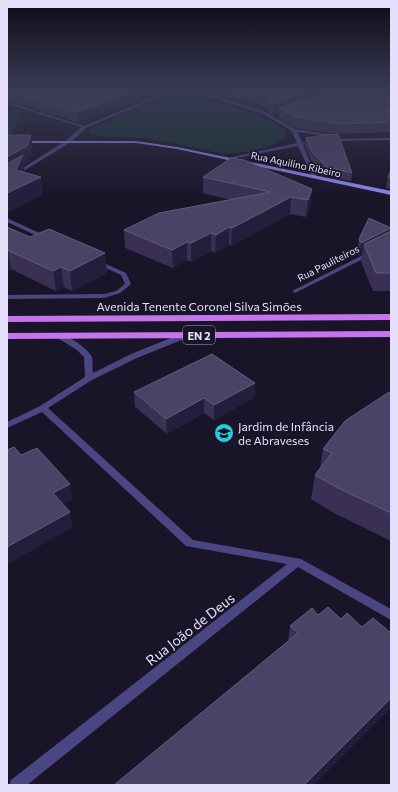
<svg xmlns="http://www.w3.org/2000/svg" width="398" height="792" font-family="Commissioner,sans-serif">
	<rect width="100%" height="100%" fill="#191428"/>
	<path fill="#183132" d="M181,93L253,113L284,129L286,136C278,148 241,153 226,154C197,149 168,141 139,138C124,136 103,139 90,134L89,131L92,128L173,94Z
		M23,110L10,137H7V111Z"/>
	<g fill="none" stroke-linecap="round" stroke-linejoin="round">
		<path fill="#4a4681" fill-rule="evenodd" d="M176,88H181L86,128L71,142L7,181V178L67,140L81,127L7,104V102L84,126Z
			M182,88H188L264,111L295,129L339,136L337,137L297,132L302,142L306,143L303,145L316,176L314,177L312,176L298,146L226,160V159L228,158L297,143L292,131L262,113Z
			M391,138V140L329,141L327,140L329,139Z
			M7,218L48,237L49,238L44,239L7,222Z
			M371,251L374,253L373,254L295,293L292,291Z
			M97,260L126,273L131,284L130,285L120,293L104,298L7,299V295L104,294L116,291L125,284L121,275L95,263L94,262Z
			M56,333C64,332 89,349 92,357C93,362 92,369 93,373L131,354L183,333H189L190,335L189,337L137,358L92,380L48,408L193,540L301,559L391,609V620L298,567L27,785H9L11,780L287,564L186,546L42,412L7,428V422L40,406L85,377L84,357L77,350L56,337L55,335Z"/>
		<path fill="#8a83ee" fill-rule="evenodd" d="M7,141H136L177,147L391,191V195L177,149L136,143H7Z"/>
		<path fill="#c575ec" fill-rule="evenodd" d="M391,314V320L7,322V316Z
			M391,331V337L7,339V333Z"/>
	</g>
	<path fill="#393054" d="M7,88H169L78,122L7,100Z
		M199,88H391V132L338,134L295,128L279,118V112L272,114L268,112L269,108Z
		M306,138L352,173L351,181L326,176L311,160L305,146Z
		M391,170V189L386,188L388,177Z
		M203,177L312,189L310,206L306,217L290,214L231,246L229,245L215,253L211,251L191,262L187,260L173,268L125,248L124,230L231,200L203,193Z
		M7,227L30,237L105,253L107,273L72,291L64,287L56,291L11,269L7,271Z
		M391,231V291H373L361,262L362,254L359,256L357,251L359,239Z
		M255,383L254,398L214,420L204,413L167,434L135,407L134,392Z
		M391,397V541L334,513L311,499L315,475L320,469L323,449Z
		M318,615L341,619L362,627L391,633L288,641L290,626Z"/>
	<path fill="#241d3b" d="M144,88H169L78,122L77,112Z
		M319,88H368L279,108V112L272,114L273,104Z
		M31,135L33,151L29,162L24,165L25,172L19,187L7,176V157Z
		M41,177L43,195L7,213V193Z
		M312,189L310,206L306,217L308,200Z
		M291,197L290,214L231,246L232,228Z
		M229,227V245L215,253L216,235Z
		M391,228L389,240L364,244L362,254L359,256L361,243Z
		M211,233V251L191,262V243Z
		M187,242V260L173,268L172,250Z
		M7,250H8L11,269L7,271Z
		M105,253L107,273L72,291L70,271Z
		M61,267L64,287L56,291L53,271Z
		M255,383L254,398L214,420V405Z
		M204,398V413L167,434L166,419Z
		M70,484L73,499L56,508L53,493Z
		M70,512L73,527L7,565V547Z
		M391,698V708L314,785H304Z"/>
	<path fill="#4b4366" stroke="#635c7d" d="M7,88H144L77,112L7,91Z
		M231,88H319L273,104L269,102L274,100Z
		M337,88H382L391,91V104L378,101L377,105L391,109V122L340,124L296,117L279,108Z
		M338,134L352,173L327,167L312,152L306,138L324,135Z
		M7,135H31L27,146L7,157Z
		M23,155L16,170L41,177L7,193V164Z
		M231,158L244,160L312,189L308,200L291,197L232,228L229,227L216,235L211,233L191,243L187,242L172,250L124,230L159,213L271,192L203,177Z
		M391,170V177H388Z
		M369,218L391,228L361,243L359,239Z
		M7,227L30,237L49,229L105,253L70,271L61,267L53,271L7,250Z
		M391,231V273H376L364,244Z
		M212,354L255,383L214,405L204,398L166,419L134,392Z
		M389,392L391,397V513L338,488L315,475L332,453L323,449L345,421Z
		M14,447L21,455L37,448L70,484L53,493L70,512L7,547V450Z
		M328,607L341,619L347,613L362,627L373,618L391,633V698L304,785H114L298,633L290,626L312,608L318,615Z"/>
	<linearGradient id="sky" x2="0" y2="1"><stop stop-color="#0e0b16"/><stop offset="0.44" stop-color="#383a53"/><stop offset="1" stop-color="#383a53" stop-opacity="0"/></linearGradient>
	<rect width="398" height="199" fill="url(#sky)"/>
	<defs>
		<g id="school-disc" transform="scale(1)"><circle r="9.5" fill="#25c7e2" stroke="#191428"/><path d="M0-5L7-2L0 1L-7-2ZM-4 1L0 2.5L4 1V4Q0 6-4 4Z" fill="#111"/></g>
	</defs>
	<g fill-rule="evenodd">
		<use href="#school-disc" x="224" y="433"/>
	</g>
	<g text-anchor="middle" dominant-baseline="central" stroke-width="3.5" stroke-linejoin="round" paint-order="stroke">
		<g font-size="10" fill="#e4e0fb" stroke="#191428">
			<text transform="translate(296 164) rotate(12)">Rua Aquilino Ribeiro</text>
			<text transform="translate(328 263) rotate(-27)">Rua Pauliteiros</text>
		</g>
		<rect fill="#191428" stroke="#a7a3bc" stroke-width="1" x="183" y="326" width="32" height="18" rx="3"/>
		<g font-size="11" font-weight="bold" fill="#e4e0fb">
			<text x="199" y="335">EN 2</text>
		</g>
		<g font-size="12" fill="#e4e0fb" stroke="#191428">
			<text x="199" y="306">Avenida Tenente Coronel Silva Simões</text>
		</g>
		<g font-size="12" fill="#e4e0fb" stroke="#191428" text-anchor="start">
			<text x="238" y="426">Jardim de Infância<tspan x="238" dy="14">de Abraveses</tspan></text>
		</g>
		<g font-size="14" fill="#e4e0fb" stroke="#191428">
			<text transform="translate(190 629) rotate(-38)">Rua João de Deus</text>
		</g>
	</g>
	<rect width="398" height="792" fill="none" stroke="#e4e0fb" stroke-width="16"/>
</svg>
